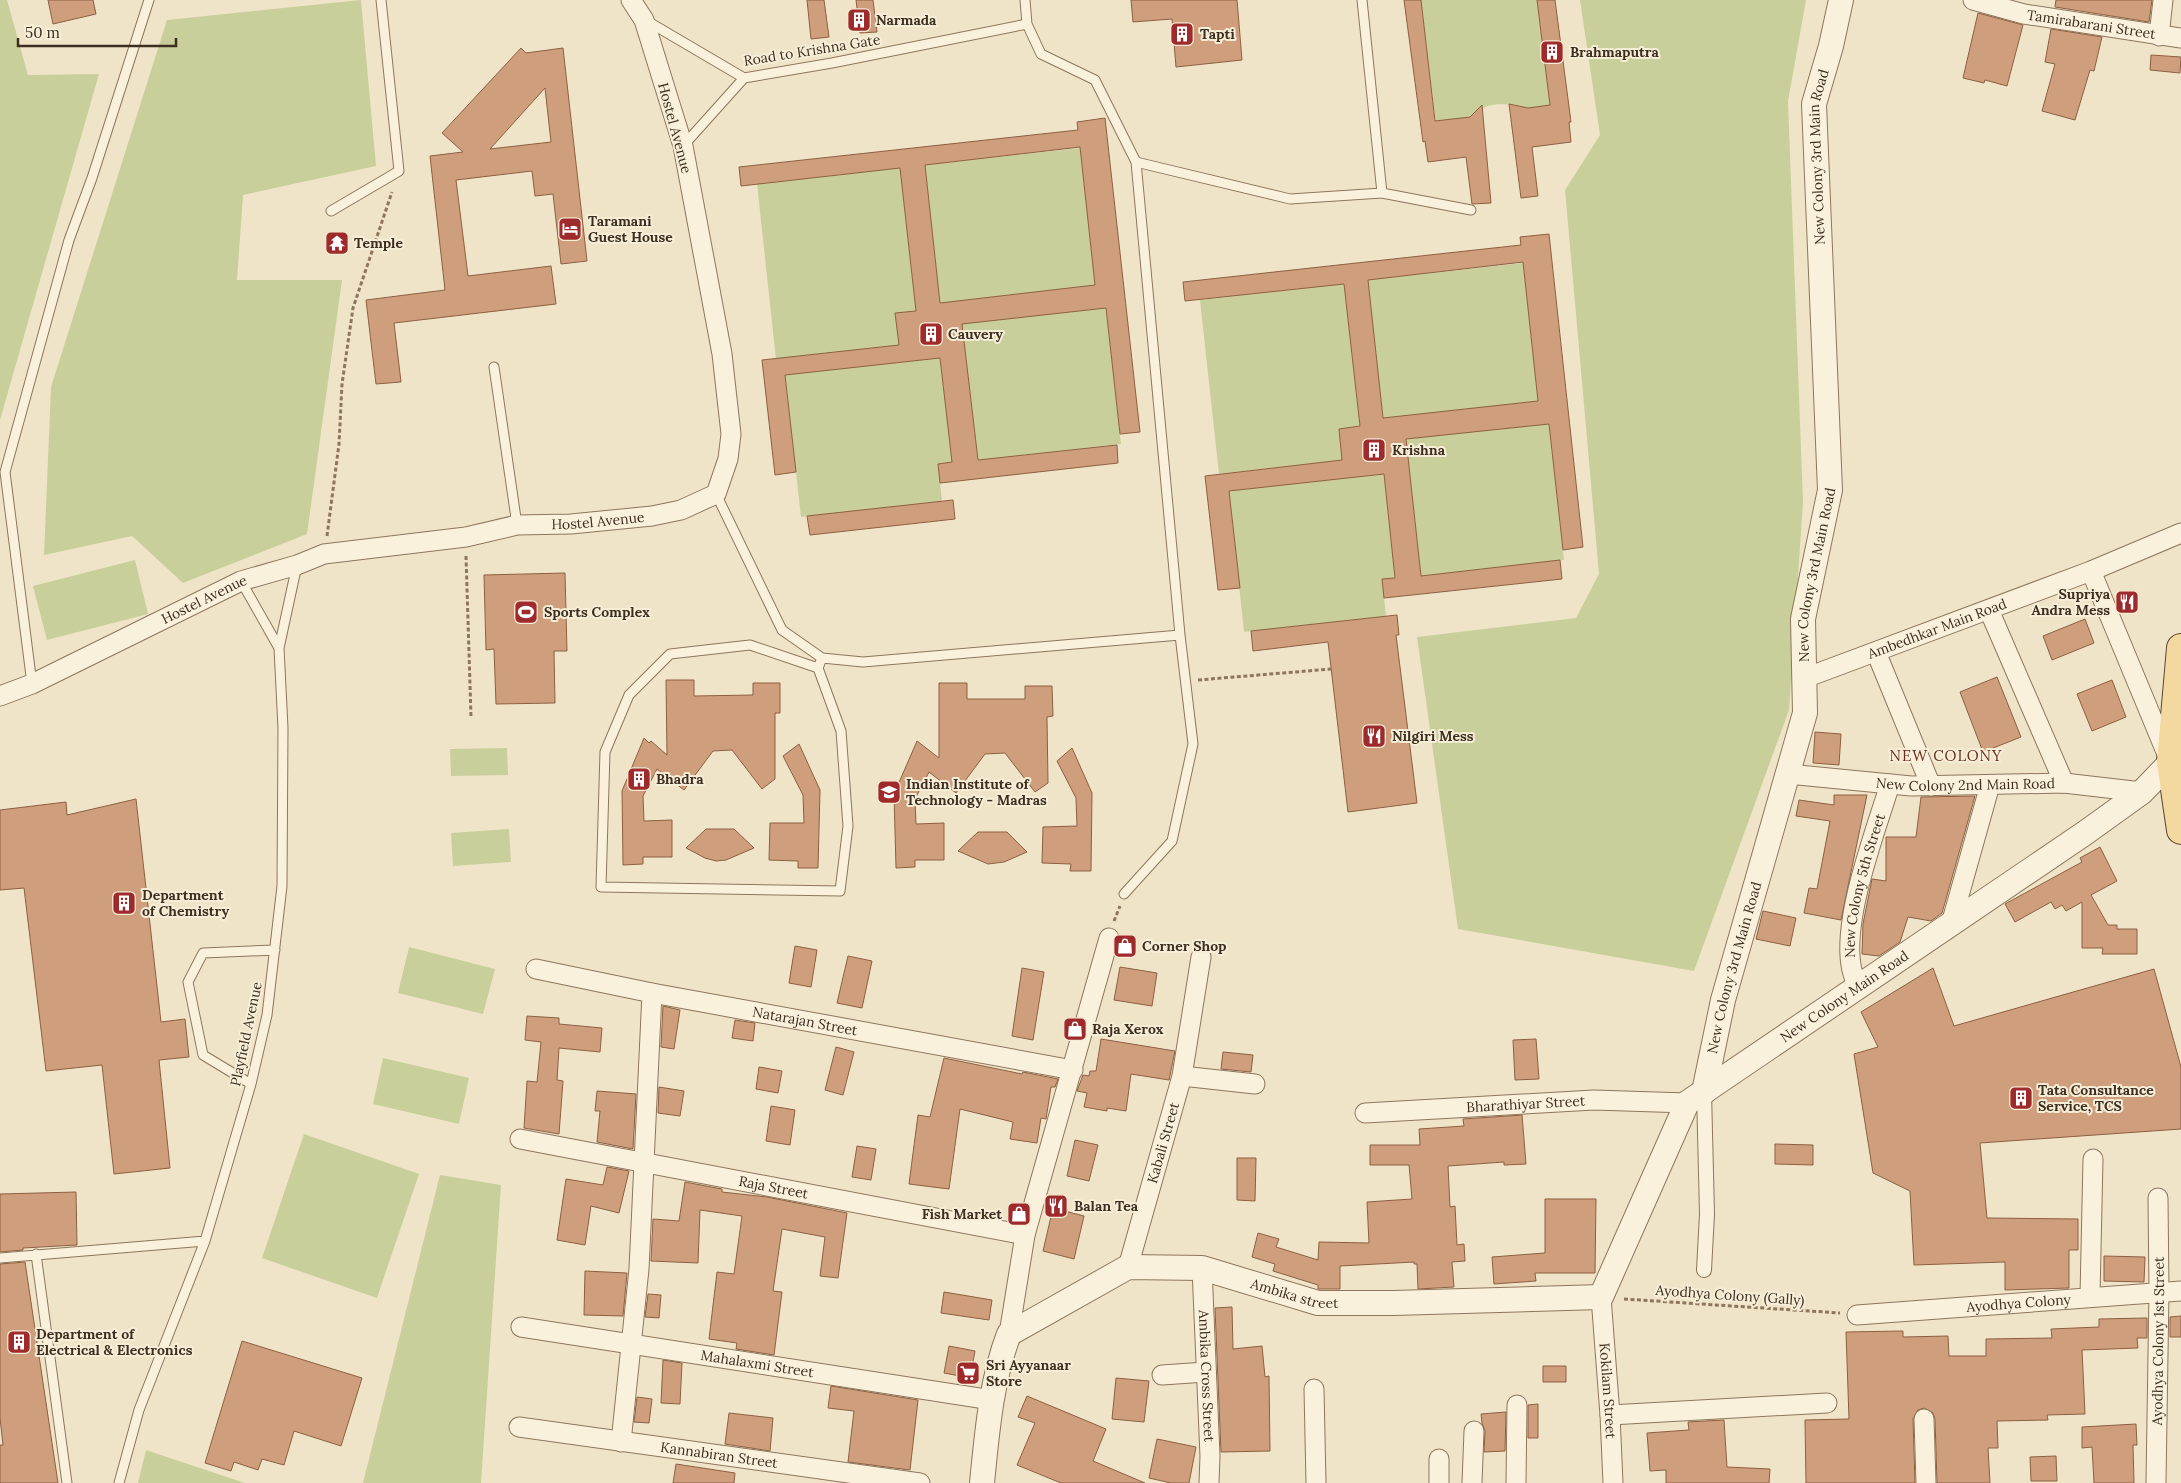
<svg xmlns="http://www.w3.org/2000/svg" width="2181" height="1483" font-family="Lora,serif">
	<rect width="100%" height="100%" fill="#f0e4c8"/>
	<path fill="#c9cf9b" d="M0,0H7L28,75L99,74L0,420Z
		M361,0L376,166L243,195L237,280H342L307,534L183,583L132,536L44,555L51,387L167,20Z
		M1421,0H1537L1552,120L1518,109L1517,106C1502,103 1487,103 1474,113V116L1462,118L1463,130L1437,133Z
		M1580,0H1806L1788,101L1803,502L1789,710L1694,971L1458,929L1417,637L1576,618L1599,574L1565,190L1600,135Z
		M1080,148L1095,285L940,303L925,165Z
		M900,168L916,311L895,314L899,345L776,359L757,184Z
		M1523,263L1538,401L1383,418L1368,280Z
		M1344,284L1360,426L1339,429L1342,460L1219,474L1200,300Z
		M1106,308L1121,444L978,460L962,324Z
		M940,358L952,462L938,464L942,501L801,517L785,375Z
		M1549,424L1564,560L1421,576L1406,439Z
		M1384,474L1395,578L1382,579L1386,616L1244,632L1229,491Z
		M135,560L148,614L47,640L33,586Z
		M507,748L508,775L451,776L450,749Z
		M509,829L511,862L453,866L451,833Z
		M409,947L495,969L483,1014L398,993Z
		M383,1058L469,1078L459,1124L373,1104Z
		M304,1134L419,1174L377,1298L262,1258Z
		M440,1175L501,1185L481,1483H363Z
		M146,1450L245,1483H138Z"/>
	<path fill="#cf9f7d" stroke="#8d5f41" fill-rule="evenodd" d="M48,0H93L96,14L53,24Z
		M807,0H824L829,37L811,39Z
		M856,0H873L877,32L860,33Z
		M1131,0H1237L1242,60L1176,67L1172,19L1133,22Z
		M1404,0H1421L1435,121L1470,117L1482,105L1491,203L1472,204L1466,157L1428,162L1425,141L1423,142Z
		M1537,0H1555L1571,122H1569L1571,142L1532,147L1538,196L1521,198L1509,104L1528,108L1550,105Z
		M2056,0H2152L2149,22L2055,7Z
		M1978,13L2023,25L2007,86L1985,80L1984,83L1963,78Z
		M2051,29L2102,37L2094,71L2090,70L2075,120L2042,111L2055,64L2045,62Z
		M521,48L526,53L563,48L587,261L561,264L553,194L535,196L532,171L456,180L468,276L551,266L556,304L394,323L401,382L376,384L366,300L445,290L430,156L463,152L442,133ZM545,88L551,142L490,149Z
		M2151,55L2181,57L2180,73L2150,70Z
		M1105,118L1140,432L1120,434L1106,308L962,324L978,460L1117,445L1118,463L940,483L938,464L952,462L940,358L785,375L796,472L775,475L762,360L899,345L895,313L916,311L900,168L741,186L739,167L1078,130L1077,122ZM1080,147L1095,285L940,303L925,165Z
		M1549,234L1583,547L1563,550L1549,424L1406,439L1421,576L1560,560L1562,579L1384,598L1382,579L1395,578L1384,474L1229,491L1240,588L1218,590L1205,476L1342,460L1339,429L1360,426L1344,284L1185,301L1183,282L1521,245L1520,237ZM1523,262L1538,401L1383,418L1368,280Z
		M953,500L955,519L810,535L807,516Z
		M565,573L567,651H554L555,703L496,704L494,649L486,650L484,575Z
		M1397,615L1399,635H1396L1417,803L1348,812L1328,642L1253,651L1251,631Z
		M2085,619L2094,643L2052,660L2043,636Z
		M1997,677L2021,737L1983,752L1960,692Z
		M666,680H694V696L753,695V683H780V713H775V779L762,789L732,750L713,751L684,790L657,769L643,796L644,821L672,820V857H643V864L623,865L622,791L644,738L649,743L651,741L667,755Z
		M2112,680L2126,717L2092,731L2077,694Z
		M939,683H967V699H1025V686H1052L1053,716L1047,717L1048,783L1035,792L1005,753L985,754L956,793L929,772L915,799L916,824L944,823V860H915V867L896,868L894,794L917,741L939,758Z
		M1815,732L1841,734L1839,765L1813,763Z
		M799,744L820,790L818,868H798V861L769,860L770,823H804L803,795L783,756Z
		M1072,748L1092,793L1091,871H1070L1071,864L1042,863L1043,827L1077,826L1076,798L1057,761Z
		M1834,795H1867L1841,920L1804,913L1809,888L1817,889L1830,821L1796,816L1799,800L1834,805Z
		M1975,796L1942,913L1931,921L1908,917L1900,942L1879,956L1862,954L1863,924L1872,879L1886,881V837H1916L1921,797Z
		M136,799L161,1022L185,1019L189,1057L159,1060L170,1168L114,1174L102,1065L46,1071L24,888L0,890V810L66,802L67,815Z
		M706,829H734L754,848L726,860L716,861L705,858L686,848Z
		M978,832H1007L1027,852L1004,862L988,864L958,851Z
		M2100,847L2117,881L2091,895L2108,925H2117V929H2137V954H2102L2103,948H2082V902L2066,911L2062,905L2055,909L2051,902L2015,922L2005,904L2082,862L2080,858Z
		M1763,911L1796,918L1790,946L1756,939Z
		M795,946L817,950L811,987L789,983Z
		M848,956L872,961L862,1008L837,1003Z
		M1120,967L1157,973L1152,1006L1114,1000Z
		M1022,968L1044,972L1033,1040L1012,1036Z
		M1933,968L1954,1026L2154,969L2181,1067V1129L1980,1143L1987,1218L2078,1219V1250H2069V1288L2005,1290V1262L1914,1265L1910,1191L1873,1173L1854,1054L1878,1047L1861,1012Z
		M663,1006L680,1010L674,1049L661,1047Z
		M527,1016L559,1018V1024L602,1028L600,1052L559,1048L557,1080L563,1081L559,1134L524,1128L527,1081L537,1082L541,1042L525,1040Z
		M735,1020L755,1023L753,1041L732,1038Z
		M1101,1039L1175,1051L1169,1080L1131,1074L1126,1111L1107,1108V1111L1084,1107L1087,1093L1077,1091L1083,1075L1089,1076L1090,1071H1096Z
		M1536,1039L1539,1079L1515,1080L1513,1040Z
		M836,1047L854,1052L843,1095L825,1090Z
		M1223,1052L1253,1055L1251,1072L1221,1069Z
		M944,1058L1022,1074L1023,1072L1058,1079L1055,1087H1051L1046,1119L1041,1118L1037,1143L1010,1139L1013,1122L960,1109L949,1189L909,1184L918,1115L930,1117Z
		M759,1067L782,1071L778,1093L756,1089Z
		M659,1087L684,1091L680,1116L658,1113Z
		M597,1091L636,1094L633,1149L597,1142L600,1111H595Z
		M771,1106L795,1110L790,1145L766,1141Z
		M1522,1115L1526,1164L1504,1165V1162L1448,1166L1450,1207L1455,1206L1457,1245L1464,1244L1465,1261L1452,1262L1454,1287L1418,1289L1417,1264H1414V1262L1340,1266V1289H1318V1285L1273,1271L1275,1264L1252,1257L1258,1233L1279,1239L1276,1247L1318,1260L1319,1242L1369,1243L1367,1202L1412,1199L1409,1165H1370V1145H1420L1419,1129L1464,1126L1463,1119Z
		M1075,1140L1098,1145L1089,1181L1067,1176Z
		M1775,1144L1813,1145V1165L1775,1164Z
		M857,1146L876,1149L871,1180L852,1177Z
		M1237,1158H1256L1255,1201L1237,1200Z
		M607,1167L629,1171L619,1213L591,1206L585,1245L557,1240L566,1179L603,1185Z
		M685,1182L722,1189V1192L767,1197L847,1213L838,1278L820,1276L825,1237L782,1229L773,1291L782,1292L774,1355L736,1349L737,1343L709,1339L717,1272L734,1274L742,1216L700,1210L698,1263L651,1261L653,1219L679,1221Z
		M76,1192L77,1245L23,1248V1250L0,1252V1194Z
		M1545,1199H1596L1595,1273H1535L1536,1281L1494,1284L1492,1257L1545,1253Z
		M1053,1208L1084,1216L1074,1259L1043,1251Z
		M2104,1256L2145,1257L2144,1282L2104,1281Z
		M25,1262L58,1483H0V1445H3L0,1418V1264Z
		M585,1271L627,1273L623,1316L584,1315Z
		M944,1292L992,1300L989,1320L941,1313Z
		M648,1294L661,1295L659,1318L645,1317Z
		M1232,1307L1233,1349L1262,1346L1265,1377L1269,1376L1270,1451L1221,1452L1215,1308Z
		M2181,1316V1337H2170V1317Z
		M2147,1318V1338H2137L2138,1348L2082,1350L2085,1414L2047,1415L2048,1420L1997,1421L1998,1448H1988L1990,1483H1937L1935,1419L1933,1413L1924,1408L1918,1410L1913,1419L1915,1483H1806L1805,1420L1849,1419L1846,1332L1903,1331V1337L1948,1336L1949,1356H1986V1339L2052,1338L2051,1329L2099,1327V1319Z
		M242,1341L362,1378L341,1446L294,1431L284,1465L262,1459L258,1470L234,1462L231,1471L205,1463Z
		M949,1346L975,1351L970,1378L944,1373Z
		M663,1360L682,1363L680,1404L661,1403Z
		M1543,1366H1566V1382H1543Z
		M1116,1378L1149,1381L1144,1422L1112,1419Z
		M831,1386L918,1400L910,1470L848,1462L854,1411L828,1408Z
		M1027,1396L1106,1429L1093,1461L1145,1483H1061L1017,1465L1035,1423L1018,1417Z
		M637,1397L652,1399L649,1423L634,1422Z
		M1538,1404V1438H1528V1405Z
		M1506,1412L1505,1451L1484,1452L1485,1431L1482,1423L1481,1414Z
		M729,1413L773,1418L770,1451L725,1444Z
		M1724,1420L1727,1467L1770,1469L1769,1483H1666V1470L1650,1471L1647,1433L1689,1430L1688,1422Z
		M2136,1424L2137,1445H2133L2134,1483H2094L2092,1447L2082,1448V1427Z
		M1157,1439L1196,1447L1189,1483H1171L1149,1478Z
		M2056,1456L2057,1481H2031L2030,1457Z
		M676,1464L735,1473L734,1483H673Z"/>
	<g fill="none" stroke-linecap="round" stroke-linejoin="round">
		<g stroke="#8d765c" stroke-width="11">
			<path id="service" d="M1025,0L1027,24L1041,54L1095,80L1136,162L1180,635
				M1362,0L1382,193
				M647,21L744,78L832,63L1027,24
				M683,146L744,78
				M1136,162L1290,199L1382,193L1471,210
				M331,211L399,171L381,0
				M494,367L517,525
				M716,494L782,630L822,658L863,662L1180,635L1193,744L1172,841L1124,894
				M279,648L297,565
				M818,668L750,645L670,654L629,695L605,752L601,887L840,891L848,826L841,731L818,668L822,658
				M32,684L5,472L69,240L92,178L149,0
				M251,1084L203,1055L188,982L203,953L275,950
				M36,1254L67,1483
				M0,1258L205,1241
				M119,1483L139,1410L205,1241L251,1084L267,1015L282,886L283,728L279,648L241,581"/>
		</g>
		<g stroke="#8d765c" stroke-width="16">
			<path id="pedestrian" d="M1704,1092L1707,1214L1704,1270"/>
		</g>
		<g stroke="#8d765c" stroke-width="21">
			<g id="minor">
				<path id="s1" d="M1973,0L2024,14L2181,38"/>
				<path d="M2159,36L2163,0"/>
				<path d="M2091,571L2169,759"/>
				<path d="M1989,610L2064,783"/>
				<path d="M1876,652L1931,786"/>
				<path id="s2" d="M1805,678L2091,571L2181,533"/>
				<path id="s3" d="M0,696L32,684L241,581L297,565L324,554L466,537L517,525L571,524L652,516L681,510L716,494L728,459L731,434L722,354L683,146L644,20L631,0"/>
				<path id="s4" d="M1788,774L1911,786L2064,783L2142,792"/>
				<path d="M1951,924L1990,785"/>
				<path id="s5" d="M536,969L652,993L1073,1070"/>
				<path id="s6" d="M1858,988C1855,980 1852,973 1851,965C1843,916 1875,833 1890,784"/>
				<path d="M1182,1076L1255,1084"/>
				<path id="s7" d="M1365,1113L1594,1100L1687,1103"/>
				<path id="s8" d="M520,1139L1025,1235"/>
				<path id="s9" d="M1128,1267L1182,1076L1201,957"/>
				<path id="s10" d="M1202,1268L1210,1456L1209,1483"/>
				<path d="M2090,1296L2093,1159"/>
				<path id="s11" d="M1601,1297L1610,1415L1613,1483"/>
				<path id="s12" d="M1857,1315L2181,1291"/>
				<path id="s13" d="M521,1327L992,1400"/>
				<path d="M1009,1334L1025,1235L1109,938"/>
				<path d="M1162,1375L1206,1372"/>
				<path d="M1314,1389L1316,1483"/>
				<path d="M1610,1415L1827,1403"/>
				<path d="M1924,1419L1926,1483"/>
				<path id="s14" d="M519,1427L920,1483"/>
				<path d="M621,1442L639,1269L652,993"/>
				<path d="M1439,1483V1459"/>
				<path d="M1472,1483L1474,1431"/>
				<path d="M1516,1483L1517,1405"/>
				<path id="s15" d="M2156,1483L2159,1291L2158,1198"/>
			</g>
		</g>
		<g stroke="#8d765c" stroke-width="26">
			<g id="tertiary">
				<path id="s16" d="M1704,1092L1723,1000L1805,713L1803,619L1830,490L1814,104L1831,46L1841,0"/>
				<path id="s17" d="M982,1483C987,1433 991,1381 1009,1334L1128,1267L1202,1268L1318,1303H1393L1601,1297L1687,1103L2085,833L2142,792L2171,762"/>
			</g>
		</g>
		<g stroke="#5b4430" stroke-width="30">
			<path id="primary" d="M2181,648L2171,762L2181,830"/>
		</g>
		<path stroke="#8d765c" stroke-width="3" stroke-dasharray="4 2.5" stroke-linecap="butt" d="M327,536L339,444L342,384L353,308L392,192
			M466,556L471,717
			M1198,680L1331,669
			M1114,921L1120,906
			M1624,1299L1840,1313"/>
		<use href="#service" stroke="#faf1dc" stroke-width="9"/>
		<use href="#pedestrian" stroke="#faf1dc" stroke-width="14"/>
		<use href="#minor" stroke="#faf1dc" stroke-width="19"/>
		<use href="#tertiary" stroke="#faf1dc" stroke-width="24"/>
		<use href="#primary" stroke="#f3d9a0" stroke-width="28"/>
	</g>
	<defs>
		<g id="building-square" transform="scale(1.25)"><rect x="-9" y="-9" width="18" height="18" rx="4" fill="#9e2a2b" stroke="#f7eed8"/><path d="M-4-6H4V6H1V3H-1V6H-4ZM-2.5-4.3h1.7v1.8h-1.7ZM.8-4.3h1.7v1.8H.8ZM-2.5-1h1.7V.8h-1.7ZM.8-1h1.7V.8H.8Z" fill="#fff"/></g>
		<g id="hotel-square" transform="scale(1.25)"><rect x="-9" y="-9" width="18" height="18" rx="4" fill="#9e2a2b" stroke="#f7eed8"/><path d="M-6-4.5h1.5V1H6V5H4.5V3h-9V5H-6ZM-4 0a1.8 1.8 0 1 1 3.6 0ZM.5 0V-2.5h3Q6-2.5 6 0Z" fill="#fff"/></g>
		<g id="temple-square" transform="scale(1.25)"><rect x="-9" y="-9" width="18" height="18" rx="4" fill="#9e2a2b" stroke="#f7eed8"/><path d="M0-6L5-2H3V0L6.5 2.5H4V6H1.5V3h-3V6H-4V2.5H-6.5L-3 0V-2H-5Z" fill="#fff"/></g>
		<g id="restaurant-square" transform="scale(1.25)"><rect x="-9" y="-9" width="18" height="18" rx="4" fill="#9e2a2b" stroke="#f7eed8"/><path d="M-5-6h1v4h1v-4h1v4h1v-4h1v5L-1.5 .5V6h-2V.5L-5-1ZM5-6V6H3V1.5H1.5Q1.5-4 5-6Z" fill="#fff"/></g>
		<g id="stadium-square" transform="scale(1.25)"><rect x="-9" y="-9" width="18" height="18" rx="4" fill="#9e2a2b" stroke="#f7eed8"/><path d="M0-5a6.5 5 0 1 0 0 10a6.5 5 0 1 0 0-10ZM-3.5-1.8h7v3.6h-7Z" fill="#fff"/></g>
		<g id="university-square" transform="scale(1.25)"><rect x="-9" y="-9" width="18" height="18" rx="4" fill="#9e2a2b" stroke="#f7eed8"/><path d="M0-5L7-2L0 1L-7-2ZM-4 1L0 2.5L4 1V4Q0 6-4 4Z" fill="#fff"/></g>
		<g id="shop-square" transform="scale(1.25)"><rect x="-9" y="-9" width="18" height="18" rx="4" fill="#9e2a2b" stroke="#f7eed8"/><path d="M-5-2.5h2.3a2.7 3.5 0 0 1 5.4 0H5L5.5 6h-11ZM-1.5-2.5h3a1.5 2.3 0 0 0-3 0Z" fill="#fff"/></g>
		<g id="supermarket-square" transform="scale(1.25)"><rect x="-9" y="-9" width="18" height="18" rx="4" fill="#9e2a2b" stroke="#f7eed8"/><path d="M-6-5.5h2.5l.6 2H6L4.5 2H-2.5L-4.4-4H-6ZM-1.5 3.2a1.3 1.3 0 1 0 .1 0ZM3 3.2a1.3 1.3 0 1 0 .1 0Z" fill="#fff"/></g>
	</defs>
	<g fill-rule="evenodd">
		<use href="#building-square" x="859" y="20"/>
		<use href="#building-square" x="1182" y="34"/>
		<use href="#building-square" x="1552" y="52"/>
		<use href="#hotel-square" x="570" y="229"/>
		<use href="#temple-square" x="337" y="243"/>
		<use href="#building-square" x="931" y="334"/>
		<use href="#building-square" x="1374" y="450"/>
		<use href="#restaurant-square" x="2127" y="602"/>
		<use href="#stadium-square" x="526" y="612"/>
		<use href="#restaurant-square" x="1374" y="736"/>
		<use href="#building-square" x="639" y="779"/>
		<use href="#university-square" x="889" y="792"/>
		<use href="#building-square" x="124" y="903"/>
		<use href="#shop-square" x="1125" y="946"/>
		<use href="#shop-square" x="1075" y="1029"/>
		<use href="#building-square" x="2021" y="1098"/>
		<use href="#restaurant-square" x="1056" y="1206"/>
		<use href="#shop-square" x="1019" y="1214"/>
		<use href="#building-square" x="19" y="1342"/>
		<use href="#supermarket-square" x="968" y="1373"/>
	</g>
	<g text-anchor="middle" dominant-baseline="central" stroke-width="4" stroke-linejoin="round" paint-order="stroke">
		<g font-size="14" font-weight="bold" fill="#3d2e20" stroke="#f7eed8" text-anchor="start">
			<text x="876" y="20">Narmada</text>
			<text x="1200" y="34">Tapti</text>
			<text x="1570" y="52">Brahmaputra</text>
			<text x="588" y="221">Taramani<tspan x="588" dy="16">Guest House</tspan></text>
			<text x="354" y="243">Temple</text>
			<text x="948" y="334">Cauvery</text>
			<text x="1392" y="450">Krishna</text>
			<text x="2110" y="594" text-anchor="end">Supriya<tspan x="2110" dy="16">Andra Mess</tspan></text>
			<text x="544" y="612">Sports Complex</text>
			<text x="1392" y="736">Nilgiri Mess</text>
			<text x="656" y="779">Bhadra</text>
			<text x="906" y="784">Indian Institute of<tspan x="906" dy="16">Technology - Madras</tspan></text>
			<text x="142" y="895">Department<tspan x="142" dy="16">of Chemistry</tspan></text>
			<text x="1142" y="946">Corner Shop</text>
			<text x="1092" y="1029">Raja Xerox</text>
			<text x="2038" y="1090">Tata Consultance<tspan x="2038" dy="16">Service, TCS</tspan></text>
			<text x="1074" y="1206">Balan Tea</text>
			<text x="1002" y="1214" text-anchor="end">Fish Market</text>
			<text x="36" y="1334">Department of<tspan x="36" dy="16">Electrical &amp; Electronics</tspan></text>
			<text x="986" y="1365">Sri Ayyanaar<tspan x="986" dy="16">Store</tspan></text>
		</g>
		<g font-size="14" fill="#3d2e20" stroke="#f7eed8">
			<text stroke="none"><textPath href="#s1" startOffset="121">Tamirabarani Street</textPath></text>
			<text transform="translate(812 50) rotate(-9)">Road to Krishna Gate</text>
			<text transform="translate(675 128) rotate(75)">Hostel Avenue</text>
			<text stroke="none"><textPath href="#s16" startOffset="952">New Colony 3rd Main Road</textPath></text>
			<text stroke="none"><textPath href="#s3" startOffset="631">Hostel Avenue</textPath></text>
			<text stroke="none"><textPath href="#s16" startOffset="532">New Colony 3rd Main Road</textPath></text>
			<text stroke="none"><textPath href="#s3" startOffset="226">Hostel Avenue</textPath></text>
			<text stroke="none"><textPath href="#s2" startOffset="141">Ambedhkar Main Road</textPath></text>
			<text stroke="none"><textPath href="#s4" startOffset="178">New Colony 2nd Main Road</textPath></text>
			<text stroke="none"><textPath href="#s6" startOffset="105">New Colony 5th Street</textPath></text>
			<text stroke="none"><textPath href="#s16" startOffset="128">New Colony 3rd Main Road</textPath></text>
			<text stroke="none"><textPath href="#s17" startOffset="1169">New Colony Main Road</textPath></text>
			<text stroke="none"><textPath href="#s5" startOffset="274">Natarajan Street</textPath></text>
			<text transform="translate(246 1034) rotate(-78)">Playfield Avenue</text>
			<text stroke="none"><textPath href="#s7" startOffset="161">Bharathiyar Street</textPath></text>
			<text stroke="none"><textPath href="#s9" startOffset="129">Kabali Street</textPath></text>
			<text stroke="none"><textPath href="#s8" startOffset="258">Raja Street</textPath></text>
			<text stroke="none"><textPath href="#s17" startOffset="459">Ambika street</textPath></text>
			<text transform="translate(1730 1295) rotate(4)">Ayodhya Colony (Gally)</text>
			<text stroke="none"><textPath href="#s12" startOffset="162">Ayodhya Colony</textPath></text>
			<text stroke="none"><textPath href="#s15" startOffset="142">Ayodhya Colony 1st Street</textPath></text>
			<text stroke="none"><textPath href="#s13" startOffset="239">Mahalaxmi Street</textPath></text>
			<text stroke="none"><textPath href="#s10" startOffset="108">Ambika Cross Street</textPath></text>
			<text stroke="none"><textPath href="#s11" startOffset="94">Kokilam Street</textPath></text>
			<text stroke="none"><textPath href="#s14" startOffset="202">Kannabiran Street</textPath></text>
		</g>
		<g font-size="15" letter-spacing="1" fill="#6b2e1e" stroke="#f7eed8">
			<text x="1946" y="755">NEW COLONY</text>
		</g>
	</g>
	<path d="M18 38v8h158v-8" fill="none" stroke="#3d2e20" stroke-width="2.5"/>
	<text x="25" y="38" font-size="15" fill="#3d2e20" stroke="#f7eed8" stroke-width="4" paint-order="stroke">50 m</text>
</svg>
